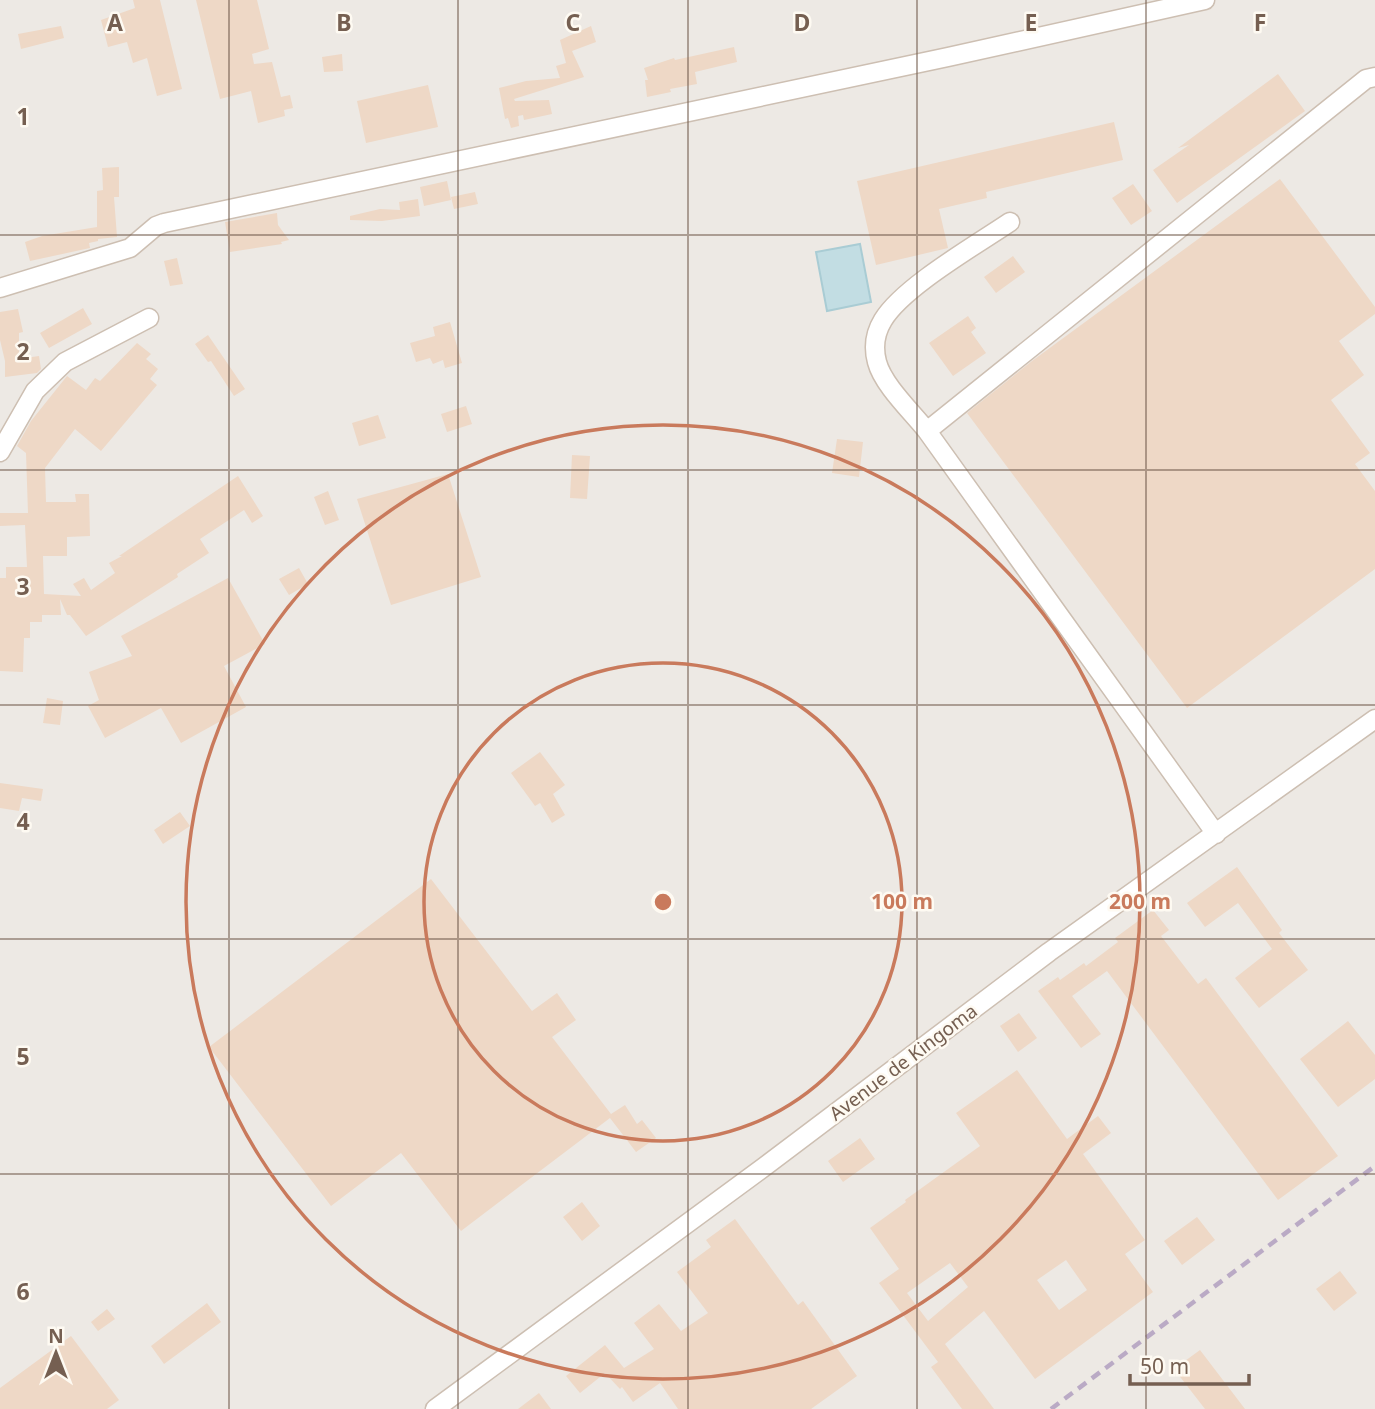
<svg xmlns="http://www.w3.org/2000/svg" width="1375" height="1409" font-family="'Noto Sans',sans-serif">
	<rect width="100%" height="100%" fill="#fbf6ec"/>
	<path fill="#ede9e4" d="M0,0H1375V1409H0Z"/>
	<path fill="#c2dde3" stroke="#a9ccd4" stroke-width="2" d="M860,244L871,302L827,311L816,252Z"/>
	<path fill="#eed8c6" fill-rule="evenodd" d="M133,0H160L182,89L157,96L147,58L133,63L127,42L108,47L101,20L135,8Z
		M196,0H257L269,49L252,54L254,64L272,62L281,97L290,95L293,108L284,110L285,116L258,123L251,91L220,99Z
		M61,26L64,38L21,49L18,34Z
		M591,26L596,42L572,51L584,77L514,99L515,101L549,100L552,114L524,120L523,115L518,116L519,126L511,128L508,118L505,119L499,88L526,81L560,78L556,66L566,63L560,40Z
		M734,47L737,62L695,72L697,84L670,89L671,92L647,97L645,80H648L644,68L674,58L675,60Z
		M342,54L343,71L324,72L322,57Z
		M1278,74L1305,111L1177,203L1153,170L1189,145L1178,148Z
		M428,85L438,127L366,143L357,101Z
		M1114,122L1123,160L986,192L987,198L939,209L948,248L876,265L857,181Z
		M119,167V197H114L117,237L98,239V241L89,243L90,248L30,261L25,242L42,236L97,227V191L103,190L102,168Z
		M1280,179L1375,307V314L1339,341L1364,375L1331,400L1370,453L1355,464L1375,491V569L1187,708L967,413L1032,361Z
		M447,181L451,200L424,206L420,187Z
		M1133,184L1152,211L1131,225L1112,198Z
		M475,192L478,204L454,209L451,197Z
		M418,199L420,216L382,221L350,220V216L380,209L400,210L399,202Z
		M277,213L278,225L289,240L281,242L282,244L230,252L225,222Z
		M1013,256L1025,272L996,293L984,277Z
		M177,258L183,284L170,286L164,261Z
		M83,308L92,324L49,348L40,333Z
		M18,309L23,332L19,333V359L39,356L41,369L37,373L5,377V361L0,340V312Z
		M968,316L976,328L971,332L986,353L953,376L929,343Z
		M450,322L462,363L445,368L443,360L433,364L430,358L416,362L410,343L435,336L433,327Z
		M208,335L245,389L234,396L211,361L208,362L195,344Z
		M137,343L151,354L146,359L158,369L150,379L157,385L101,451L75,429L45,468L46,502H76L75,494H89L90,536L67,537V556H43L44,594L81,596L73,584L84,578L91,590L115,573L109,563L122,556H119L238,476L263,516L252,523L244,510L200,539L209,553L177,574L178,577L86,636L70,615H67L60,599L61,615H42V622H30V638H24L23,672L0,671V578H6V567H27L25,525L0,526V513H28L26,453L17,446L31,421L67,376L86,390L95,378L100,381Z
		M466,406L472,424L447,432L441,414Z
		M378,415L386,438L359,446L352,423Z
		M837,439L863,442L859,477L832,473Z
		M572,455L590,456L587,499L570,498Z
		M448,474L481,577L391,605L357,499Z
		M328,491L339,520L325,525L314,497Z
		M299,568L308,584L289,595L279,579Z
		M228,578L265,644L224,666L246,707L181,743L161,708L105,738L88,706L99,700L89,672L132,656L121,636Z
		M47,698L63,701L60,725L43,723Z
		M540,752L565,785L553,794L565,815L552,823L540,803L535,806L511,773Z
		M0,783L43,789L41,801L22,798L19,811L0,808Z
		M180,812L190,826L163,844L154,830Z
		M1237,867L1282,930L1279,933L1308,970L1259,1008L1235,978L1272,949L1238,903L1205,927L1187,903Z
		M431,879L532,1011L557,993L576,1020L552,1037L611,1114L625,1105L637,1124L642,1120L656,1138L636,1152L610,1118L461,1231L401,1153L331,1206L209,1047Z
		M1153,910L1169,930L1161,936L1198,984L1206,978L1338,1156L1278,1200L1107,971L1072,996L1101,1034L1081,1048L1038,991L1058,977L1060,980L1084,963L1086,966L1118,942L1115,938Z
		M1019,1013L1037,1038L1018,1052L1000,1026Z
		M1348,1021L1375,1055V1079L1338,1107L1300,1059Z
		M1017,1070L1067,1139L1098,1116L1111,1133L1083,1154L1145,1240L1125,1254L1153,1292L1035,1379L984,1311L945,1344L994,1409H962L931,1367L938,1362L879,1283L899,1269L870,1228L906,1202L905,1200L980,1146L956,1113ZM1066,1260L1087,1290L1059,1310L1037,1280ZM950,1263L968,1287L928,1321L907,1293Z
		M860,1138L875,1159L843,1182L828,1161Z
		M582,1202L600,1226L582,1241L563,1217Z
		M1197,1217L1215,1240L1182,1265L1164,1241Z
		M735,1219L798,1305L803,1301L857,1376L811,1409H678L660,1383L633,1402L622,1387L620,1389L605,1373L580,1393L566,1376L605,1345L624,1368L654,1349L634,1323L659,1304L681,1331L708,1313L677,1272L711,1247L706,1240Z
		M1340,1271L1357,1293L1334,1311L1316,1289Z
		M207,1303L221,1322L164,1364L151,1346Z
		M107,1309L115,1319L98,1331L91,1322Z
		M71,1336L119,1400L107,1409H0V1388Z
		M1200,1350L1245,1409H1205L1174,1369Z
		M539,1393L551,1409H518Z"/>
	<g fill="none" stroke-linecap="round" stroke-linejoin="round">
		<g stroke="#cdbfb2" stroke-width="21">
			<path id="minor" d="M1010,222C976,245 903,287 883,320C875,333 873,347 877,362C883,385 912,412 927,431L1216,834
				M0,288L130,248L156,226L164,223L948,57L1205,0
				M927,431L1366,79L1375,77
				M0,452L35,391L65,362L149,318
				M435,1409L764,1167L1049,952L1375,719"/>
		</g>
		<use href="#minor" stroke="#fff" stroke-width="18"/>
		<path stroke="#baaac5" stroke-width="4.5" stroke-dasharray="10 7" stroke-linecap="butt" d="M1051,1409L1375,1166"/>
	</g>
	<path fill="none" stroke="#755f51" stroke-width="2" stroke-opacity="0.55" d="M229,0V1409M458,0V1409M688,0V1409M917,0V1409M1146,0V1409M0,235H1375M0,470H1375M0,705H1375M0,939H1375M0,1174H1375"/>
	<g fill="none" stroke="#c97a5c" stroke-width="3.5">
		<circle cx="663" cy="902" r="239"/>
		<circle cx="663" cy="902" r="477"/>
	</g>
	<g text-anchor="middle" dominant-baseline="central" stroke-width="5" stroke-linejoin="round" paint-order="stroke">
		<g font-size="19" fill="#755f51" stroke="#fefaf2">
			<text transform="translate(903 1062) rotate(-37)">Avenue de Kingoma</text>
		</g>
	</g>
	<g font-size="23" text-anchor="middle" font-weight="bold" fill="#755f51" stroke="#fefaf2" stroke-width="5" stroke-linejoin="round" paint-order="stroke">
		<text x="115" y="31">A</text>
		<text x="344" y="31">B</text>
		<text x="573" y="31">C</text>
		<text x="802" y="31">D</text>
		<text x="1031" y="31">E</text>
		<text x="1260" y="31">F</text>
		<text x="23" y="125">1</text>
		<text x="23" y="360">2</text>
		<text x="23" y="595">3</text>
		<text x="23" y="830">4</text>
		<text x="23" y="1065">5</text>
		<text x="23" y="1300">6</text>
	</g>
	<circle cx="663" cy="902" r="10" fill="#c97a5c" stroke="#fefaf2" stroke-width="3.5"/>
	<g font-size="21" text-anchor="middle" font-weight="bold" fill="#c97a5c" stroke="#fefaf2" stroke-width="5" stroke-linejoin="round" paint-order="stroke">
		<text x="902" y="909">100 m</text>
		<text x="1140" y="909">200 m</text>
	</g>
	<g transform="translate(56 1353)" stroke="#fefaf2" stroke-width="5" paint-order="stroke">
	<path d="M0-5L12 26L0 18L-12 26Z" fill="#755f51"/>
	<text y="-10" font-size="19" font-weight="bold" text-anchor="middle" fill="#755f51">N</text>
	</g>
	<path d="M1130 1374v10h119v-10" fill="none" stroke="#755f51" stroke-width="3.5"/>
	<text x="1140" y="1374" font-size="21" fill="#755f51" stroke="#fefaf2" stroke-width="5" paint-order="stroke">50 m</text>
</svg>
